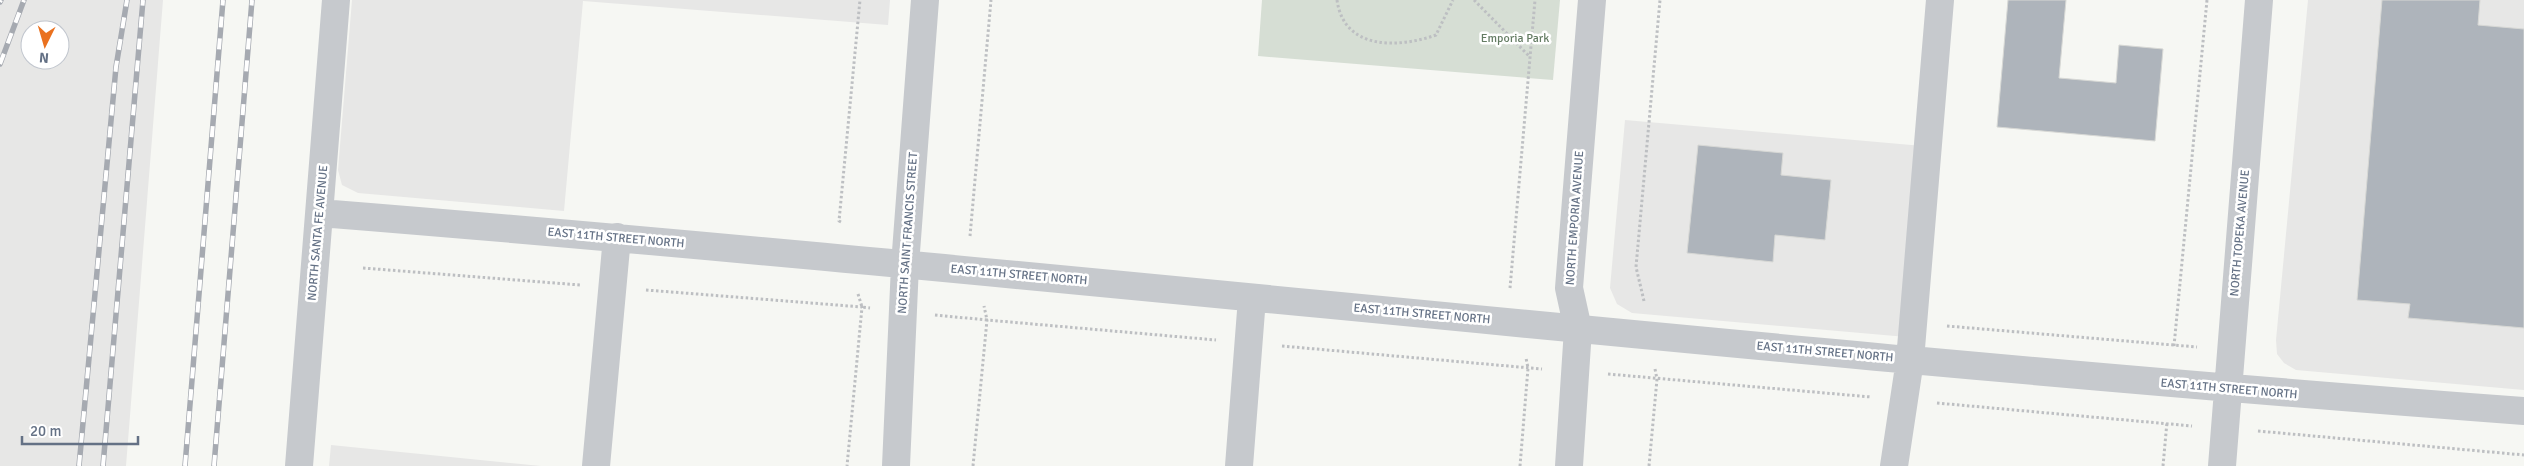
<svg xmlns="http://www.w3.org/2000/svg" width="2524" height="466" font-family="Signika,sans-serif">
	<rect width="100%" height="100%" fill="#f6f7f3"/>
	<path fill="#e7e7e6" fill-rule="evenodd" d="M0,0H163L126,466H0ZM30,30H60V60H30Z
		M352,0H890L888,25L583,1L564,211L358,193L342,185L338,170Z
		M2308,0H2524V390L2296,370L2284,363L2277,354L2276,340Z
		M1625,120L1934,147L1918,338L1632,313L1617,304L1610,288Z
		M331,445L541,466H329Z"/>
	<path fill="#d6ded4" d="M1262,0H1560L1553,80L1258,56Z"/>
	<path fill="#aeb4bb" stroke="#d7d8d5" d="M2008,0H2066L2059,78L2116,83L2119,45L2163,49L2155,141L1997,127Z
		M2382,0H2480L2478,25L2524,29V328L2408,318L2410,304L2357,300Z
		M1698,145L1783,153L1781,175L1831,180L1825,240L1775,235L1773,262L1687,253Z"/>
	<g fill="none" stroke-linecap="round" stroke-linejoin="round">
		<path stroke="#bdbfc2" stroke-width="3" stroke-dasharray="2.5 2.5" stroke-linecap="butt" d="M1337,0C1344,51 1399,48 1436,35L1453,0
			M1474,0L1529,56
			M841,222L839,221L860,0
			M970,236L991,0
			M363,268L580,285
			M1510,288L1535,0
			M646,290L862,307L847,466
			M858,294L862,307L870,308
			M1644,301L1636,267L1660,0
			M935,315L987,320L984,306
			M1947,326L2197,347
			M1282,346L1542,369
			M2174,346L2207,0
			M1608,374L1871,397
			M1937,403L2192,426
			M2258,431L2524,455
			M973,466L987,320L1216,340
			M1520,466L1528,368L1526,358
			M1649,466L1657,379L1655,369
			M2163,466L2167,422"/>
		<path stroke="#c6c9cd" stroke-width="28" d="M320,213C1056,272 1788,357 2524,411
			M299,466L336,0
			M596,466L617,237
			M896,466L905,265L925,0
			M1239,466L1252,298
			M1569,466L1578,329L1569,288L1592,0
			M1894,466L1910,360L1940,0
			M2222,466L2259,0"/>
		<g stroke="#a6aab1" stroke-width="5.5">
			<path id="rail" d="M0,2L1,0
				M0,64L24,0
				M79,466L116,67L127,0
				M103,466L143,0
				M185,466L223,0
				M214,466L252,0"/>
		</g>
		<use href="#rail" stroke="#fff" stroke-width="4" stroke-dasharray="11" stroke-linecap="butt"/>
	</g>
	<g text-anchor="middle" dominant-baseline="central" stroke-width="5" stroke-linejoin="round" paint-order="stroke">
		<g font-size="12" fill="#647c63" stroke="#fff">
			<text x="1515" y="38">Emporia Park</text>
		</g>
		<g font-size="12" fill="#647185" stroke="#fff">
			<text transform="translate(1575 218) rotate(-86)">NORTH EMPORIA AVENUE</text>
			<text transform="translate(318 233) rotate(-85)">NORTH SANTA FE AVENUE</text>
			<text transform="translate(908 233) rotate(-86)">NORTH SAINT FRANCIS STREET</text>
			<text transform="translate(2240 233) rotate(-85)">NORTH TOPEKA AVENUE</text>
			<text transform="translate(616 238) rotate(5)">EAST 11TH STREET NORTH</text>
			<text transform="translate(1019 275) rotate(5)">EAST 11TH STREET NORTH</text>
			<text transform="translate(1422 314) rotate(5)">EAST 11TH STREET NORTH</text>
			<text transform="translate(1825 352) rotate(5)">EAST 11TH STREET NORTH</text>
			<text transform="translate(2229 389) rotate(5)">EAST 11TH STREET NORTH</text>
		</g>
	</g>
	<g transform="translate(45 45) rotate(185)"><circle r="24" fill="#ffffff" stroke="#c1c6ce"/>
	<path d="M0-4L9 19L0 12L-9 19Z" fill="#ea711f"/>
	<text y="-8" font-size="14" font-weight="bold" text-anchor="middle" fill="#647185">N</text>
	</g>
	<path d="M22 436v8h116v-8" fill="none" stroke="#647185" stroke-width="2.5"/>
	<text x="30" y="436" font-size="15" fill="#647185" stroke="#ffffff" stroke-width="4" paint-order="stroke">20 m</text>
</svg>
